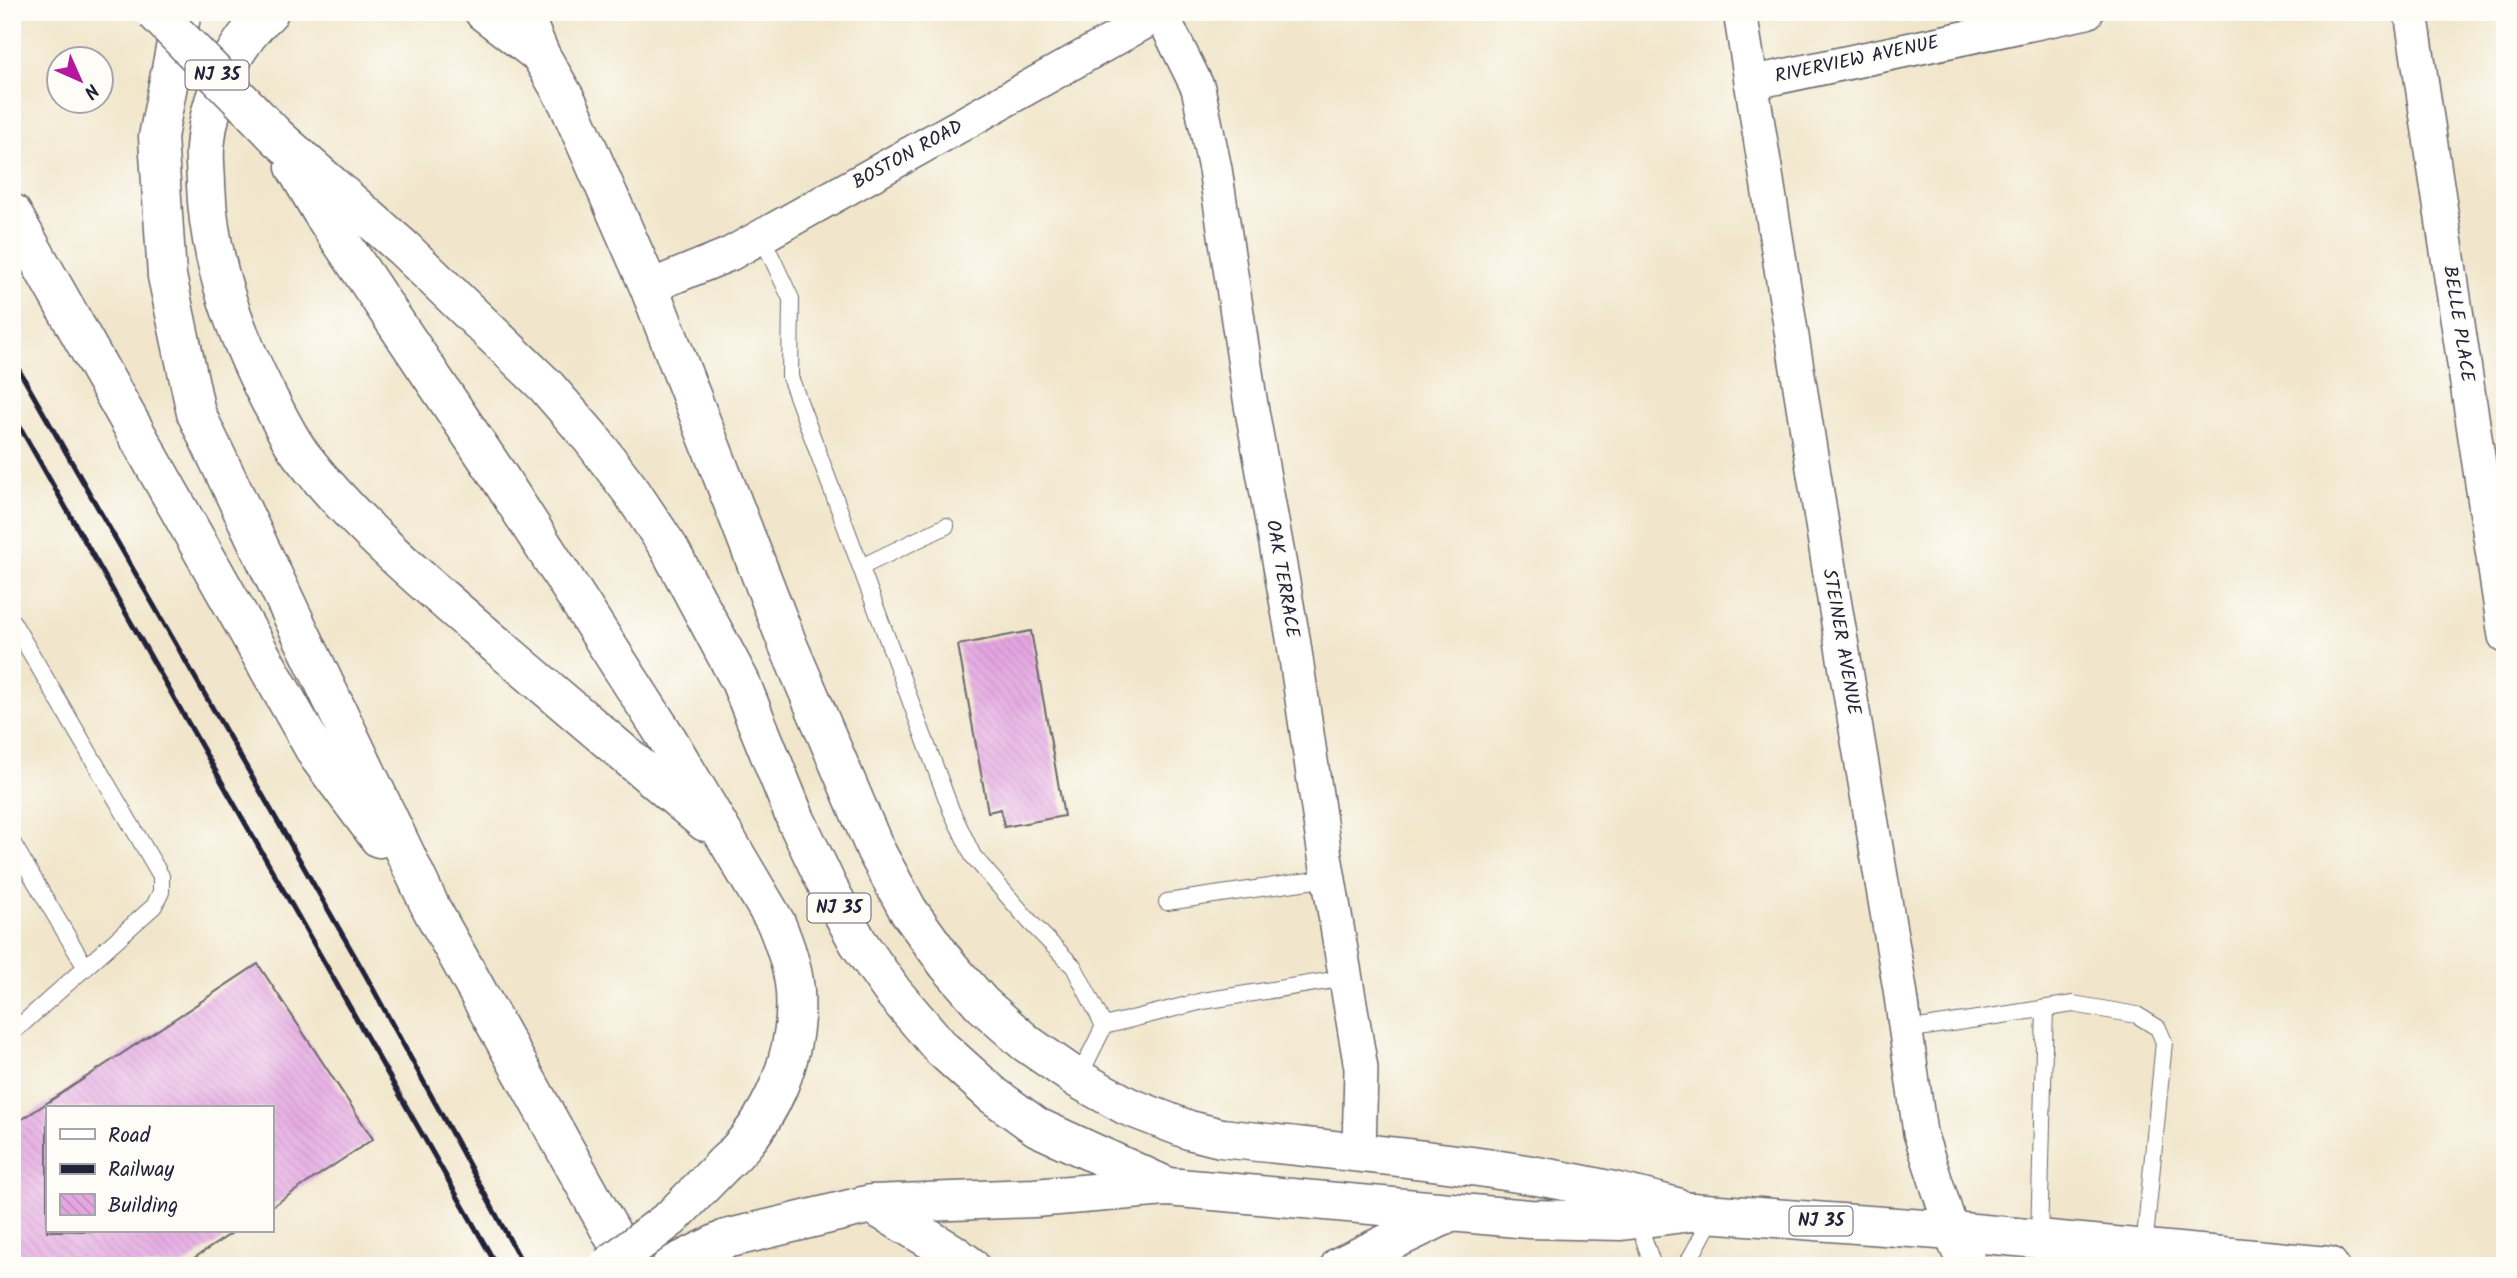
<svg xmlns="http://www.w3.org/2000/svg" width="2517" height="1278" font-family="Kalam,sans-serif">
	<defs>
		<pattern id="building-back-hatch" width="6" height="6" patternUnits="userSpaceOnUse" patternTransform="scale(1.75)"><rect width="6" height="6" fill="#e4a5e1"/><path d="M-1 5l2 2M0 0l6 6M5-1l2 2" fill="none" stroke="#c38ec2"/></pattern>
	</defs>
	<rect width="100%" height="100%" fill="#fdfcf7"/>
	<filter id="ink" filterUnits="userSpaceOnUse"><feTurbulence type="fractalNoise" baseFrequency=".0143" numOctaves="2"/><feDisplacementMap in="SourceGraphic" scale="14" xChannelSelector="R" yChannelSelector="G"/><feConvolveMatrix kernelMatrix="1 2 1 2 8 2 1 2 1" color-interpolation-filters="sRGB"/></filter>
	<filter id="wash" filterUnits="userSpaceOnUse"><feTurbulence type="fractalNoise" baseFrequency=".00686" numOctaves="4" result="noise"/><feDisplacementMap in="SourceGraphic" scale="28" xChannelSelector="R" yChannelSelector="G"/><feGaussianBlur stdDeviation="1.57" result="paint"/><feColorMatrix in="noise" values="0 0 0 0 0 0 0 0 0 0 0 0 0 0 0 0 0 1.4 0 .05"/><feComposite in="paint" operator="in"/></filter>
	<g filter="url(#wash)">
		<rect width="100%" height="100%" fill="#f1e6cb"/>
		<g id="blocks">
			<path fill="url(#building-back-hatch)" d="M1031,631L1064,816L1004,827L1001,809L988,812L958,645Z
				M258,964L373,1139L271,1207V1108H47V1231H235L182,1266H12V1126Z"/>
		</g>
	</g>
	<g filter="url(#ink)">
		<use href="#blocks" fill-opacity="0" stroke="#6a676d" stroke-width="2"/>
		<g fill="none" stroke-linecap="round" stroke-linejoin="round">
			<g stroke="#6a676d" stroke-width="18">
				<path id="lane" d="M762,237L791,299L790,377L951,810L973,856L1031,923L1074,967L1104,1026
					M861,567L946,526
					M12,621L161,876V892L154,906L12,1033
					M12,842L86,968
					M1167,902L1329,878
					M1906,1030L2073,1004L2137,1015L2158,1028L2164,1042L2144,1249
					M1078,1079L1104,1026L1203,1001L1346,978
					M1637,1219L1653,1266
					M2039,1239L2045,1008
					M1686,1266L1713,1216"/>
			</g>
			<g stroke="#6a676d" stroke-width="36">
				<path id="street" d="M1740,12L1834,599L1900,989L1920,1133L1952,1231
					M2411,12L2505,636
					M1161,13L1198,88L1215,169L1251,405L1293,638L1325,856L1361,1068L1359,1153
					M1751,83L2087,12
					M649,287L730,254L1163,12"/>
			</g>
			<g stroke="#6a676d" stroke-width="41">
				<path id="secondary" d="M1952,1231L1968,1266"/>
			</g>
			<g stroke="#6a676d" stroke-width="41">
				<path id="primary" d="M1691,1212L1952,1231L2329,1266"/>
			</g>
			<g stroke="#6a676d" stroke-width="41">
				<path id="highway" d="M182,12L158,137L167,276L196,413L431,908L630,1266
					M269,12C232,45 209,98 205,148C204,160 206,173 206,185C209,262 235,333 270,401C280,419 289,439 302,456C358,528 430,588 499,647C568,706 636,764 705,822
					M484,12L540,55
					M522,12L541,56L568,103L649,287L788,645L876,851L908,910L947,964L982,1004L1026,1043L1078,1079L1127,1106L1189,1130L1221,1138C1373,1155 1528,1165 1676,1207
					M278,138L403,248L546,386L591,438L631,491L669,548L740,681L796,820L828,887L858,942L893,992L942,1049L993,1095L1037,1127L1168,1187L1529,1219L1621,1221L1691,1212
					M295,167L322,213L496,472L668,740L776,923C785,945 793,967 795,991C799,1055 772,1121 724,1164
					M12,213L318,756L379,838
					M871,1204L951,1252L970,1266
					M671,1266L726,1239L871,1204L1034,1198L1166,1187
					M1340,1266L1448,1214"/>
			</g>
			<use href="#lane" stroke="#fff" stroke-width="16"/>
			<use href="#street" stroke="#fff" stroke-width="33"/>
			<use href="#secondary" stroke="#fff" stroke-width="38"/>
			<use href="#primary" stroke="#fff" stroke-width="38"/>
			<use href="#highway" stroke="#fff" stroke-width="38"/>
			<path stroke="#22223b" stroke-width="5" d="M12,358L365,974L524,1266
				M12,413L497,1266"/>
			<g stroke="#6a676d" stroke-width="41" stroke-linecap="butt">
				<path id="highway-bridge" d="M155,12L278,138
					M608,1266L671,1218L724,1164"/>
			</g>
			<use href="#highway-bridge" stroke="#fff" stroke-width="38"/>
		</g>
	</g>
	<g text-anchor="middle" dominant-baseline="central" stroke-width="5" stroke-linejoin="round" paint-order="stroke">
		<g fill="#fdfcf7" stroke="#646373" stroke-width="2">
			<rect x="185.5" y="60.5" width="63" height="29" rx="5"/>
			<rect x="807.5" y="893.5" width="63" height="29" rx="5"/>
			<rect x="1789.5" y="1206.5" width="63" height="29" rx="5"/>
		</g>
		<g font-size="18" font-weight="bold" fill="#22223b">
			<text x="217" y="75">NJ 35</text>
			<text x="839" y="908">NJ 35</text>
			<text x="1821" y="1221">NJ 35</text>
		</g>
		<g font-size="19" fill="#22223b" stroke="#fdfcf7">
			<text transform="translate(1857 60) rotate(-12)">RIVERVIEW AVENUE</text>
			<text transform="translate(908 155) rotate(-29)">BOSTON ROAD</text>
			<text transform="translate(2458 324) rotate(81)">BELLE PLACE</text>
			<text transform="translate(1282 579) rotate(80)">OAK TERRACE</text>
			<text transform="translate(1841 642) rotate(80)">STEINER AVENUE</text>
		</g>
	</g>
	<rect width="2517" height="1278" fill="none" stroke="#fdfcf7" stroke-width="42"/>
	<rect x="46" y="1106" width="228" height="126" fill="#fdfcf7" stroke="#a5a5ac" stroke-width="2"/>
	<rect x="60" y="1129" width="35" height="10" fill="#ffffff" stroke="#a5a5ac" stroke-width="2"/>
	<text x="108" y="1142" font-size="21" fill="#22223b">Road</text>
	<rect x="60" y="1164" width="35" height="10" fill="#22223b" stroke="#a5a5ac" stroke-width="2"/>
	<text x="108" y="1176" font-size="21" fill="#22223b">Railway</text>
	<rect x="60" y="1194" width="35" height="21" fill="url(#building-back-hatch)" stroke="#a5a5ac" stroke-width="2"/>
	<text x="108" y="1212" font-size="21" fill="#22223b">Building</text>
	<g transform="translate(80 80) rotate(135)"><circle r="33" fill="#fdfcf7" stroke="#a5a5ac" stroke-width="2"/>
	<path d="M0-5L12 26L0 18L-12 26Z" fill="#b5179e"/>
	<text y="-10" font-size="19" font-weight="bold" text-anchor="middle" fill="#22223b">N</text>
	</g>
</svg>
